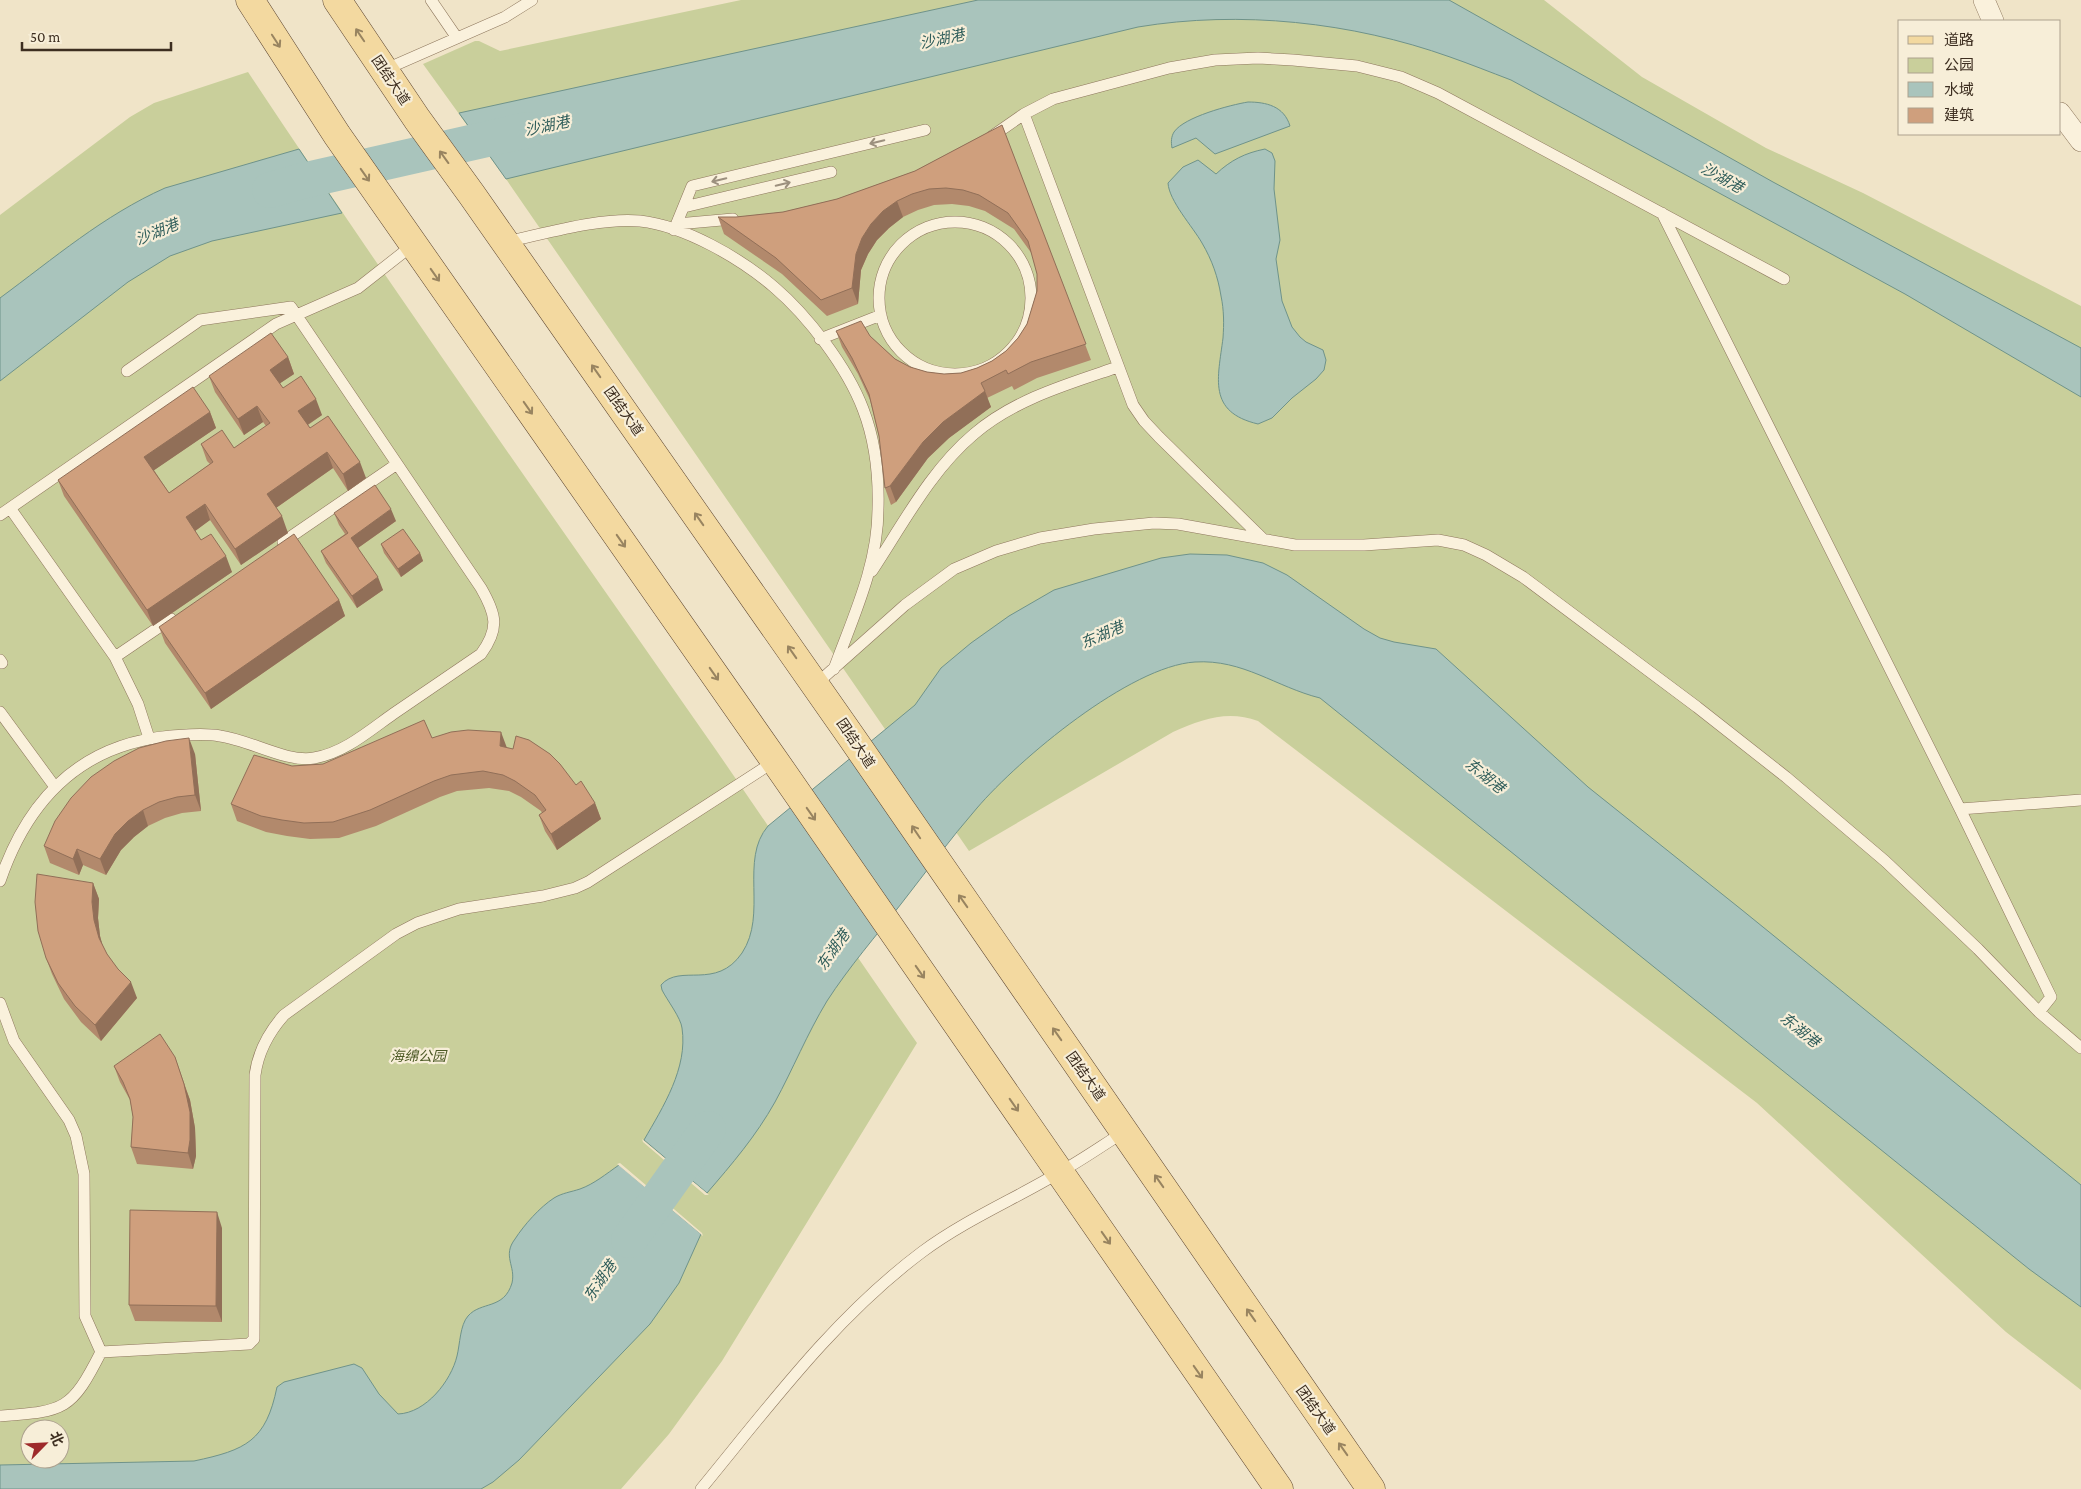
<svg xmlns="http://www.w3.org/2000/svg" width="2081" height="1489" font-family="'Crimson Pro','Noto Sans SC',serif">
	<rect width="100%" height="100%" fill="#f0e4c8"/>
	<path fill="#c9cf9b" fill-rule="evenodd" d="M741,0H1544L1642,77L1766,148L1863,193L2081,306V1390L2006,1332L1757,1103L1258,721C1228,710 1202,719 1173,732L969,851L506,179L423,64L475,41H479L500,51Z
		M248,72C400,301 559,525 716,750C783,847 849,946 917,1043L722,1361L669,1434L621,1489H0V215L130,117L154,103ZM30,1429H60V1459H30Z"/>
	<path fill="#a9c4bc" stroke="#6f938a" d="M978,0H1449L1773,182L2081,348V397L1905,294L1511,80C1490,72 1470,64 1450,57C1352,22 1240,10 1138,27L506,179L459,113Z
		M1248,102C1266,102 1284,106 1290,126L1215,154L1196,138L1172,148C1171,142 1171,137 1174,132C1184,117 1230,105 1248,102Z
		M299,149L342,213L212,241L170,256L128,282L0,381V298C53,259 104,215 165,188Z
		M1265,149L1272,153L1275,161L1274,189L1280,240L1276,259L1282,301L1292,327L1300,337L1306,342L1323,350L1326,360L1324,370L1316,379L1292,398L1272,418L1258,424C1207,412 1218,378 1223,338C1224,324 1224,310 1221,296C1218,277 1212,260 1202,243C1193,227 1169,201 1168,183L1183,167L1198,160L1216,174C1231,160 1245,153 1265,149Z
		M1190,554L1227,555L1263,563L1287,575L1364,629L1380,638L1394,642L1436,649L1588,787L1742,910L2081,1185V1307L2029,1269L1320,698C1276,687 1243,659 1195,662C1130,666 1019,759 977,808C950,839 926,872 901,904C876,936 849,967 827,1001C807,1034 793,1069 775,1102C756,1136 732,1164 707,1193L644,1140C663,1107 688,1068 682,1028C681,1018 667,1000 662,990L661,985C680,963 716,991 742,953C768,914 739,860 768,826L915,705L941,668L971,643L1009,616L1054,590L1161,558Z
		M619,1165L701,1234L679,1283L650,1324L519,1460L493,1482L481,1489H0V1465L194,1461C246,1450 266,1441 277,1387L284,1382L354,1364L362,1368L379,1394L398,1414C426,1413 451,1381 457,1356C460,1344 460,1325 468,1316C481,1301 504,1310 512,1283C516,1266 502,1256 515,1239C524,1225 540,1207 554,1198C562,1193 571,1192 580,1189C594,1184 606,1174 619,1165Z"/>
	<path fill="#f0e4c8" d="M642,1139L709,1195H705L643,1142Z
		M620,1163L702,1233L703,1236L617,1164Z"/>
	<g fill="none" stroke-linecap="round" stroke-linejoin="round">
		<path stroke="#a9c4bc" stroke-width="36" d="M270,190L302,181L527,130
			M629,1240L708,1129"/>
		<g stroke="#8d765c" stroke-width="12">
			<path id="service" d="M431,0L457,38
				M384,70L505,17L532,0
				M1024,114L1133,405L1144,421L1159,437L1263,539
				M991,137L1024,114L1053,99L1169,68L1215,60L1258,58L1293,60L1357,66L1401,77L1438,93L1784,279
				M684,207L831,172
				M1662,213L1960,809L2051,997L2039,1012
				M879 298a76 76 0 1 1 152 0a76 76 0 1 1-152 0Z
				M677,224L733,219
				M674,230L692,186L925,130
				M505,242C544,234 601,217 640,221C685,226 740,258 774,287C808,316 847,367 863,409C875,440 879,476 878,509C878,565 853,617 834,669
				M820,339L881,315
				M10,508L115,657L138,704L149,738
				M0,515L276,324L358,288L414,244
				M283,542L397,464
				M872,571C903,524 931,470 974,434C1015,399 1068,384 1118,367
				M115,657L171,619
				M0,660L2,663
				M815,685L905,605L954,569L996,551L1040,538L1094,529L1154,523L1178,524L1295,545H1364L1438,540L1464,545L1486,555L1523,577L1697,707L1786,777L1885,861L1978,949L2039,1012L2081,1048
				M0,712L55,787
				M1960,809L2081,800
				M0,881C28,799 81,744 171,736C187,735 204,733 220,736C250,740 287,763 314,758C344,753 369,731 393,714C422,694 452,674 481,654C500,628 496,614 481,588L291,307L200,320L127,371
				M0,1003L14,1041L69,1120L76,1136L84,1174L85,1316L101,1352
				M101,1352L249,1344L254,1339L255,1075C258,1052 269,1032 284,1015L396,934L417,923L459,909L543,896L575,888L588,882L775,761
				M0,1416C65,1411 71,1411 101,1352
				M701,1489C770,1405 835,1317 922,1252C965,1220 1015,1199 1060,1172C1082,1160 1103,1145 1124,1132"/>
		</g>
		<g stroke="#8d765c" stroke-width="22">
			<path id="minor" d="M1984,0L1993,21
				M2060,113L2081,141"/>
		</g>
		<g stroke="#5b4430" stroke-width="29">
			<path id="primary" d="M250,0L337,135L784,774L1279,1489
				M337,0L417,119L472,195L850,735L1371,1489"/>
		</g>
		<use href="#service" stroke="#faf1dc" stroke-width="11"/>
		<use href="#minor" stroke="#faf1dc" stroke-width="21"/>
		<use href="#primary" stroke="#f3d9a0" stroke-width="28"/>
	</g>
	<path fill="#b2896c" d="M1002,125L1091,360L1037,378L1014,390L1012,386L987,398L991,407L949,438L928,458L896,502L891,505L885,488L879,436L870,400L858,374L842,347L836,331L870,336L895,359L910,367L927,372L944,374L961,373L977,368L992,361L1006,351L1018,338L1027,324L1037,291V274L1032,254L1014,229L985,211L969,206L952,204L934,205L918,210L903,217L889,228L877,240L868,254L861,270L858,304L827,316L782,274L724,234L718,217H736L783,212L837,199L915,171Z
		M288,357L294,374L280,383L283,388L322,415L308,425L310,428L366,478L348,491L333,468L276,508L288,533L241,565L210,520L195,531L201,540L232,572L153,626L64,496L58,480L210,412L216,428L154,470L169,493L210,464L207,461L201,444L234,448L266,426L263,422L244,435L215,392L209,376Z
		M334,513L396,521L358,548L383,590L357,608L326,563L321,551L345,534L339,525Z
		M381,544L420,553L423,561L401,577L384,553Z
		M339,600L345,616L211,709L165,643L159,627Z
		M432,738L506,748L576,785L595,803L601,819L557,850L545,831L539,815L542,813L541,811L521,797L509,791L489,788L457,791L440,797L376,826L339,838L310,839L287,836L266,832L237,821L231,804L292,766L323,764Z
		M195,754L201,811L182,813L165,818L148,826L134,837L121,850L106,875L83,865L79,875L50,863L44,846Z
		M93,883L99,899L98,918L100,936L102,944L107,954L137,998L101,1041L81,1022L64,999L52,974L46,958Z
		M175,1057L190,1100L195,1128L196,1156L193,1169L137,1164L131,1147L133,1117L130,1100L120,1082L114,1066Z
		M222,1228V1322L135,1321L129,1305Z"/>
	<path fill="#916f58" d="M897,201L903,217L889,228L877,240L868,254L861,270L858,304L852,288L856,254L862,238L871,224L883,211Z
		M288,357L294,374L276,386L270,370Z
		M985,391L991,407L949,438L928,458L896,502L890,486L923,442L943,422Z
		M316,399L322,415L304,427L298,411Z
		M257,406L263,422L244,435L238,419Z
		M210,412L216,428L150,473L144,457Z
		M327,452L333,468L273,510L267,494Z
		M360,462L366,478L348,491L343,474Z
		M205,504L210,520L191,534L186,517Z
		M391,509L396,521L355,550L351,538Z
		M282,516L288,533L241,565L235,549Z
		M420,553L423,561L401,577L398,569Z
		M226,556L232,572L153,626L147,610Z
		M378,577L383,590L357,608L352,596Z
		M339,600L345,616L211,709L205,693Z
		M501,732L507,748L500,746Z
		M189,738L195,754L201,811L195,795Z
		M595,803L601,819L557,850L551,834Z
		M143,810L148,826L134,837L121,850L106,875L100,859L115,834L128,821Z
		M77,849L83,865L79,875L73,859Z
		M93,883L99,899L98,918L100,936L105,954L99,938L94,920L92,902Z
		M131,982L137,998L101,1041L95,1025Z
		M184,1084L190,1100L195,1128L196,1156L193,1169L188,1153Z
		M217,1212L222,1228V1322L216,1306Z"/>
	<path fill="#cf9f7d" stroke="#916f58" d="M1002,125L1086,344L1031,362L1008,374L1006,370L981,383L985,391L943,422L923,442L890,486L885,488L879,436L869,394L852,358L836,331L861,321L870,336L895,359L910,367L927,372L944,374L961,373L977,368L992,361L1006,351L1018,338L1027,324L1037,291V274L1028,241L1008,213L979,195L963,190L946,188L929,189L912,194L897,201L883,211L871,224L862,238L856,254L852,288L821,300L776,258L718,217H736L783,212L837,199L915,171Z
		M271,333L288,357L270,370L283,388L301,376L316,399L298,411L310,428L328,416L360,462L343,474L327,452L267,494L282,516L235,549L205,504L186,517L201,540L211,534L226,556L147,610L58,480L193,387L210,412L144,457L169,493L213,462L201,444L222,430L234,448L270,423L257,406L238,419L209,376Z
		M375,485L391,509L351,538L378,577L352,596L321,551L348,533L334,513Z
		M403,529L420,553L398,569L381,544Z
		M294,534L339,600L205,693L159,627Z
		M424,720L432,738L451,732L468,730L501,732L500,746L513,749L516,736L529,740L550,754L560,764L576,785L581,781L595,803L551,834L539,815L546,810L535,795L515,781L503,775L483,771L451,775L434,781L370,810L333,822L304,823L282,820L261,816L231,804L254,755L292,766L323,764Z
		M189,738L195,795L177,797L159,802L143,810L128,821L115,834L100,859L77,849L73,859L44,846L55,821L71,798L91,777L114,761L139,748L166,741Z
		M37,874L93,883L92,902L94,920L99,938L107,954L118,969L131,982L95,1025L75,1006L58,983L46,958L38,931L35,902Z
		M160,1034L175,1057L184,1084L190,1112V1140L188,1153L131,1147L133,1117L130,1099L123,1082L114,1066Z
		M130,1210L217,1212L216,1306L129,1305Z"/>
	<defs><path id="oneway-shaft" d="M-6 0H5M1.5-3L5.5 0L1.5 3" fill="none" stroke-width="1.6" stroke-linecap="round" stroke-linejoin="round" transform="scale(1.25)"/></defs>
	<g stroke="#988460">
		<use href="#oneway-shaft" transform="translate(360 35) rotate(-124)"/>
		<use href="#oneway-shaft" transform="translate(276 41) rotate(57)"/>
		<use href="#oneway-shaft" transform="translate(444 157) rotate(-126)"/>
		<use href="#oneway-shaft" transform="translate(365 175) rotate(55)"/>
		<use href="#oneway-shaft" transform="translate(435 275) rotate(55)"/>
		<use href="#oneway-shaft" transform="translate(596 371) rotate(-125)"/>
		<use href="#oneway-shaft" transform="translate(528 408) rotate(55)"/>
		<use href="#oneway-shaft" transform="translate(699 519) rotate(-125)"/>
		<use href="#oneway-shaft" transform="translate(621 541) rotate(55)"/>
		<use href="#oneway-shaft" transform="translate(792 652) rotate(-125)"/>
		<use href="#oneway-shaft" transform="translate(714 674) rotate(55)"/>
		<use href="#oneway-shaft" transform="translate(811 814) rotate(55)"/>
		<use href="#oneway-shaft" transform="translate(916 832) rotate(-124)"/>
		<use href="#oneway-shaft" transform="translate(963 901) rotate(-125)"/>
		<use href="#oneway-shaft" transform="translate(920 972) rotate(55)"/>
		<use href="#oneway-shaft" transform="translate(1057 1034) rotate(-125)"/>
		<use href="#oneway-shaft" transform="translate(1014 1105) rotate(55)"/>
		<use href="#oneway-shaft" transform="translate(1159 1181) rotate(-125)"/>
		<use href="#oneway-shaft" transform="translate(1106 1238) rotate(55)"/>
		<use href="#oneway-shaft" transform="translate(1251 1315) rotate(-125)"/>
		<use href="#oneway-shaft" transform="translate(1198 1372) rotate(55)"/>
		<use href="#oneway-shaft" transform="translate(1343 1449) rotate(-125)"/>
	</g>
	<g stroke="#9c907e">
		<use href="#oneway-shaft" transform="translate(877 142) rotate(167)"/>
		<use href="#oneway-shaft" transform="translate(719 180) rotate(167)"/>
		<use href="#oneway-shaft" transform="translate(783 184) rotate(-13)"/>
	</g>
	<g text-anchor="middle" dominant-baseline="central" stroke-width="4.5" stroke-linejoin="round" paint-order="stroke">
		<g font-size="14" fill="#3d2e20" stroke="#f7eed8">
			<text transform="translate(391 80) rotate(56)">团结大道</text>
			<text transform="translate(624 411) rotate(55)">团结大道</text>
			<text transform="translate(856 743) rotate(56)">团结大道</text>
			<text transform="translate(1086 1076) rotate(55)">团结大道</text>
			<text transform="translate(1316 1410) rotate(55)">团结大道</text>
		</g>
		<g font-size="14" font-style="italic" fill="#4d5a26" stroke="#f7eed8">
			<text x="418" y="1056">海绵公园</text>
		</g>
		<g font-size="15" font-style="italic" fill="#2f5d5a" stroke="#f7eed8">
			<text transform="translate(942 39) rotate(-12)">沙湖港</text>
			<text transform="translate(547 126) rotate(-12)">沙湖港</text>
			<text transform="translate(1722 178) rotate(29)">沙湖港</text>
			<text transform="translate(157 232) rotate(-22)">沙湖港</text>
			<text transform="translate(1102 635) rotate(-24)">东湖港</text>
			<text transform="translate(1485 776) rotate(39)">东湖港</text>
			<text transform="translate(833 950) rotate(-55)">东湖港</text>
			<text transform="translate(1800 1030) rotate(39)">东湖港</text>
			<text transform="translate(600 1281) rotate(-55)">东湖港</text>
		</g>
	</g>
	<rect x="1898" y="20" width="162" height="115" fill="#f7eed8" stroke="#ada18e"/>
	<rect x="1908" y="36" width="25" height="8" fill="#f3d9a0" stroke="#ada18e"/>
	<text x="1944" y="45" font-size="15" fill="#3d2e20">道路</text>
	<rect x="1908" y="58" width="25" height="15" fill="#c9cf9b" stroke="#ada18e"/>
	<text x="1944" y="70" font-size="15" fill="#3d2e20">公园</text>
	<rect x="1908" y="82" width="25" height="15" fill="#a9c4bc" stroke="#ada18e"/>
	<text x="1944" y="95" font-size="15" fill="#3d2e20">水域</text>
	<rect x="1908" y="108" width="25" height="15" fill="#cf9f7d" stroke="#ada18e"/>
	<text x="1944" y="120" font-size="15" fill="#3d2e20">建筑</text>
	<g transform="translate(45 1444) rotate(66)"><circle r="24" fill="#f7eed8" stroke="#ada18e"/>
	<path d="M0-4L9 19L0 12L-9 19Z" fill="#9e2a2b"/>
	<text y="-8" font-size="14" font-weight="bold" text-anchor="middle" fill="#3d2e20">北</text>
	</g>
	<path d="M22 42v8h149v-8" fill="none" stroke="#3d2e20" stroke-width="2.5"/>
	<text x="30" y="42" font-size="15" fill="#3d2e20" stroke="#f7eed8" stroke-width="4" paint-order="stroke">50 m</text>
</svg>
